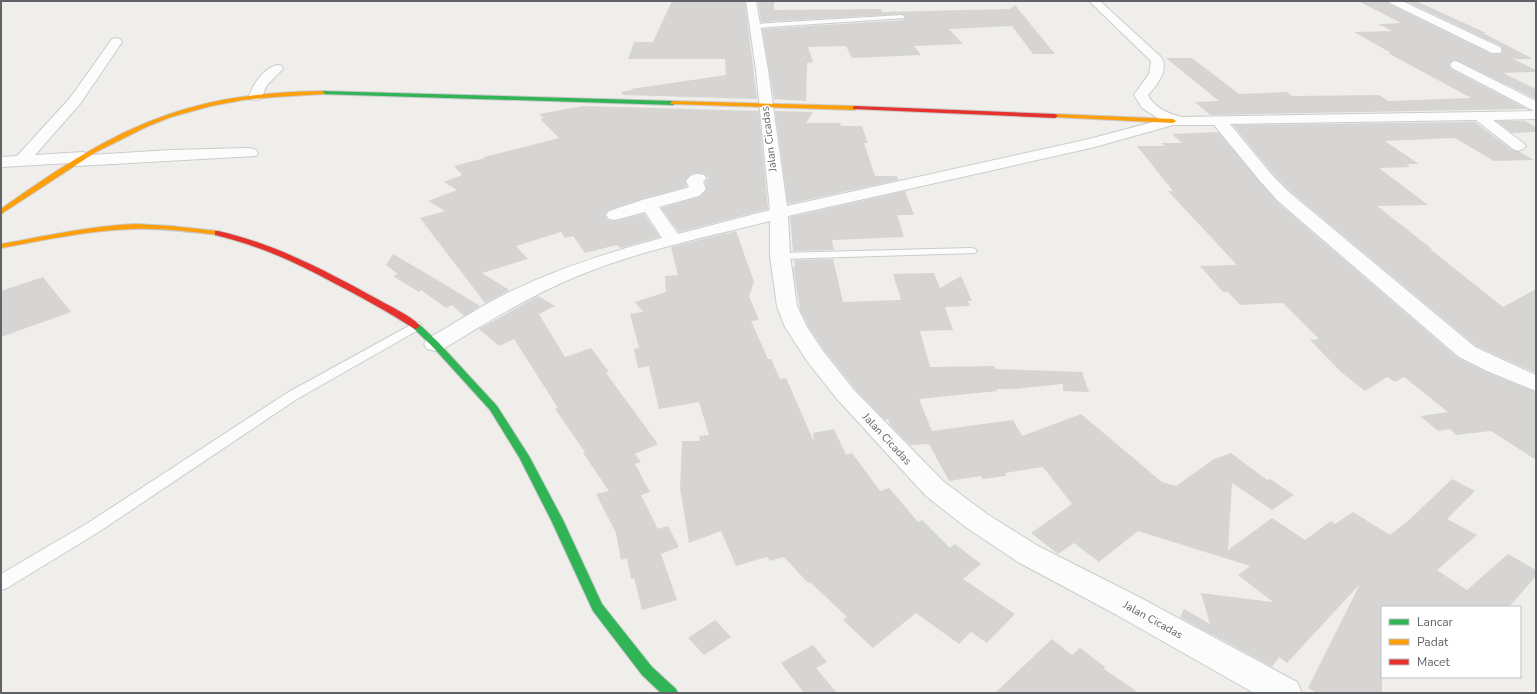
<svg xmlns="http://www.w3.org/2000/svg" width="1537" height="694" font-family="'Nunito Sans',sans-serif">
	<rect width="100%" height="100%" fill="#efeeea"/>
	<path fill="#d6d5d3" d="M672,1H745L757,99L623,95L621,92L632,90L631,89L726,75L725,59H628L634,42H653Z
		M758,1H774V10L881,9L882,12L1010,9L1015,5L1055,54H1033L1012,26L949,29L963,44L914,46L921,55L852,58L846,46L808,47L813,62L807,63L806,101L774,99L762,29L904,20L906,17L902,14L761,22Z
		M1358,1H1388L1389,4L1491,54H1500L1503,51L1501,46L1406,1H1416L1486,33H1483L1533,59H1513L1536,70V72L1503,73L1536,89V99L1456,60L1452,61L1449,64L1451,69L1527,109L1210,115L1195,102L1219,101L1166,58H1192L1239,94L1287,92L1292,96L1379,95L1388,101L1471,98L1388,53H1391L1354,32L1392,31L1378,24L1401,23Z
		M583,106L759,111L768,209L679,232L661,208L699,197L707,190L705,182L708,178L705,174L693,173L685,180L686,187L642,199L609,210L605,214L608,220L615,221L644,214L660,237L620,248L617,245L585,253L573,236L565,238L561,232L516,246L528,259L482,273L509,290L485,303L420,218L445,211L428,201L457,190L444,182L462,175L454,166L485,158L484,157L559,138L540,119L544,118L539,114Z
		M775,111L813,112L806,123H840L841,126H862L868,143H864L875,176H897L898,180L788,204Z
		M1497,121H1525L1536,127V132L1512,133Z
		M1475,122L1512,150L1520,152L1534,160L1494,161L1455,138L1385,141L1419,164H1406L1410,167L1379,168L1428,205L1377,206L1432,249H1430L1503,307L1536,289V373L1476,346L1291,192L1273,174L1233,125Z
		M1218,132L1277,202L1458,358L1486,372L1536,392V460L1491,431L1456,435L1450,429L1438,431L1420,416L1448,412L1404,377L1395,382L1387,377L1365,391L1341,372L1310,340L1319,339L1283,303L1240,305L1228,292H1223L1200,266L1237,265L1168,191H1173L1137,146H1165L1161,143H1182L1172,134Z
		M905,191L914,215H897L904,237L832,240L834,250L793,251L790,217Z
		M736,231L754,282L749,296L759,320L751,321L768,359H771L780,379L786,378L814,442L813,433L834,429L846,455L852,453L880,491L889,488L918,522L922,520L950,548L955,544L981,564L963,579L1015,614L987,643L971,632L959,644L916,613L873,648L843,620L847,617L810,582L808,583L784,557L770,561L767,557L736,566L721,531L689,543L680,488L682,441H700L699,436L709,435L699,402L659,409L649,366L638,368L634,349L639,348L630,314L643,312L635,302L666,292L665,276L678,275L671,247Z
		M393,254L439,281L480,306L464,316L452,305L446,308L421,290L419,292L393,276L398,274L386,265Z
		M833,259L843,302L901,300L893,274L934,273L940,288L961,276L972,301H968L970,306L945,307L953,330L920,331L930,367L994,366L995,369L1082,372L1089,392L1063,391V384L1013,389H996L998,391L919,399L932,431L1013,420L1022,436L1081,414L1162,482L1176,486L1214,459L1231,453L1267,480L1270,479L1294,495L1272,510L1232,483L1228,550L1272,518L1305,540L1331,521L1335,524L1353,512L1390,535L1406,522H1407L1452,479L1475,491L1447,519L1477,535L1437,570L1467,590L1508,554L1536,570V576L1509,607H1382V693H1317L1308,688L1360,584L1287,663L1279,657L1272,667L1213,635V633L1212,635L1180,617L1184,609L1210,624L1201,593L1273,602L1238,575L1250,566L1138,531L1099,562L1074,543L1058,554L1031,533L1072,504L1043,467L1005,473L1006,476L983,479L981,476L949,481L929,444L910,445L890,425L888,419L885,420L854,388L824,350L808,326L800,309L793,267H795L794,260Z
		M43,277L71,312L1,337V291Z
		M538,296L555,306L539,314L565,357L591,348L609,372L606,373L658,444L635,454L641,462L635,464L650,492L641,495L658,529L668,526L679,547L661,554L677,600L642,610L634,578L631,579L627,558L621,560L616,533L596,494L609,491L583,453L585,452L555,409L558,408L514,339L499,346L479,329Z
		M715,620L731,637L704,655L688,638Z
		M1052,639L1072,655L1080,648L1105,667L1104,669L1139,693H995Z
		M813,645L827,662L816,668L837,693H804L781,663Z"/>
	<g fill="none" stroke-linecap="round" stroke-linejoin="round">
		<g stroke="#cbcccc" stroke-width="2">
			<path id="lane" d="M902,15L905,17L904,18L755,28L752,26L755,24Z
				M971,248L975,249L977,251L975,253L780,259L774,256L780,253Z
				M416,322L420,323L422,326L420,329L297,399L100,531L7,588L1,590V574L88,523L287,393Z"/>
		</g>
		<g stroke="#cbcccc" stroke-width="2">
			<path id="street" d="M746,1H756L768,70L787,206L1089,139L1161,120L1142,108L1134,95L1149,74L1151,61L1089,1H1100L1161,57C1170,70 1156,86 1148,95C1154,108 1168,113 1181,117L1534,111L1452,68L1450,65L1452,62L1456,61L1536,101V119L1493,120L1523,143L1526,146L1523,149L1518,151L1513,149L1476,120L1230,124L1272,175L1290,193L1475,347L1536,375V391L1487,371L1459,357L1278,201L1260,181L1214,125H1173L1091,148L788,216L790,256L797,306L807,327L823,351L853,389L944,482L987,514L1038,546L1137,596L1297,682L1302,693H1254L1115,614L1018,562L967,528L926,496L837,399L807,361L785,327L777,306L770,256V221C707,237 641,250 580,275C531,295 487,322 443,349L435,351L427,349L424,344L427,339C454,324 479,307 507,293C557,269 609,252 662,238L645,212L615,220L609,219L606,215L609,211L642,200L687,188L689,187L686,181C691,174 696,173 704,175L706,178L703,182L706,189L699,196L659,207L678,234L770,210L756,70Z
				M1389,1H1402L1500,47L1502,50L1500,53H1492L1390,3Z
				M116,38L120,39L122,42L80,104L35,155L83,152L90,155L171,150L250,148L256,150L258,153L256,156L77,166L70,163L1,167V157L17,156L70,98L112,39Z
				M277,65L282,66L283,69L267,85L261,99L256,100L251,99L249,96C254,83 263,69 277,65Z"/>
		</g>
		<g stroke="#cacacb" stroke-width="2">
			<path id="fast" d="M322,91L673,101L676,103L673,105L320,94L319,93Z
				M416,323L419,324L438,342L497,406L529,456L563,520L602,604L652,667L676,689L678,693H661L642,675L593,611L551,520L519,457L490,410L432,346L413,328L412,326L413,324Z"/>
		</g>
		<g stroke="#cacacb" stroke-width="2">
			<path id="slow" d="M322,91L325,93L324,94L274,97L243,100L211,106L171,117L146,127L96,152L1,214V209C53,172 106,136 167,115C217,97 269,92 322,91Z
				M673,101L855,106L858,108L855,110L671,104L670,103Z
				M1055,114L1173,119L1176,121L1173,123L1053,117V115Z
				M136,224L171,226L218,231L222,233L218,235C191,232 163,228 135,229C90,230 45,240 1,248V244C46,236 90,226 136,224Z"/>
		</g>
		<g stroke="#cacacb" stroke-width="2">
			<path id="jam" d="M855,106L1055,114L1058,116L1055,118L853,109V107Z
				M215,231H218C276,244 328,272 379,300C391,307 412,316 420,326L416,329L413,328C387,311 361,297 334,283C293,261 260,246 215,235Z"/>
		</g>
		<use href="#lane" fill="#fdfcfc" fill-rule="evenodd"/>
		<use href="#street" fill="#fdfcfc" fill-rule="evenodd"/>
		<use href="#fast" fill="#30b455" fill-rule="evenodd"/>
		<use href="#slow" fill="#ff9f0a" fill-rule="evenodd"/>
		<use href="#jam" fill="#e5322d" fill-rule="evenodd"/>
	</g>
	<g text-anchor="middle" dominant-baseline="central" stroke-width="3" stroke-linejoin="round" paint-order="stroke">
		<g font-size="11" fill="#5f6368" stroke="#fff">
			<text transform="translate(769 139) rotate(-97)">Jalan Cicadas</text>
			<text transform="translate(887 439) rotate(47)">Jalan Cicadas</text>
			<text transform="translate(1153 620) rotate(29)">Jalan Cicadas</text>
		</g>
	</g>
	<rect width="1537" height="694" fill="none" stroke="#5f6368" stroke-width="4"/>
	<rect x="1381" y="606" width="140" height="72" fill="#ffffff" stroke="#bfc1c3"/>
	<rect x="1389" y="619" width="20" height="6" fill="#30b455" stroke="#bfc1c3"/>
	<text x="1417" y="626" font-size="12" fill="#5f6368">Lancar</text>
	<rect x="1389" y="639" width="20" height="6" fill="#ff9f0a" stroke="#bfc1c3"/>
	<text x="1417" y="646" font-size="12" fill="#5f6368">Padat</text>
	<rect x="1389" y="659" width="20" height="6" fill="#e5322d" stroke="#bfc1c3"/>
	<text x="1417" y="666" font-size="12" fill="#5f6368">Macet</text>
</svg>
